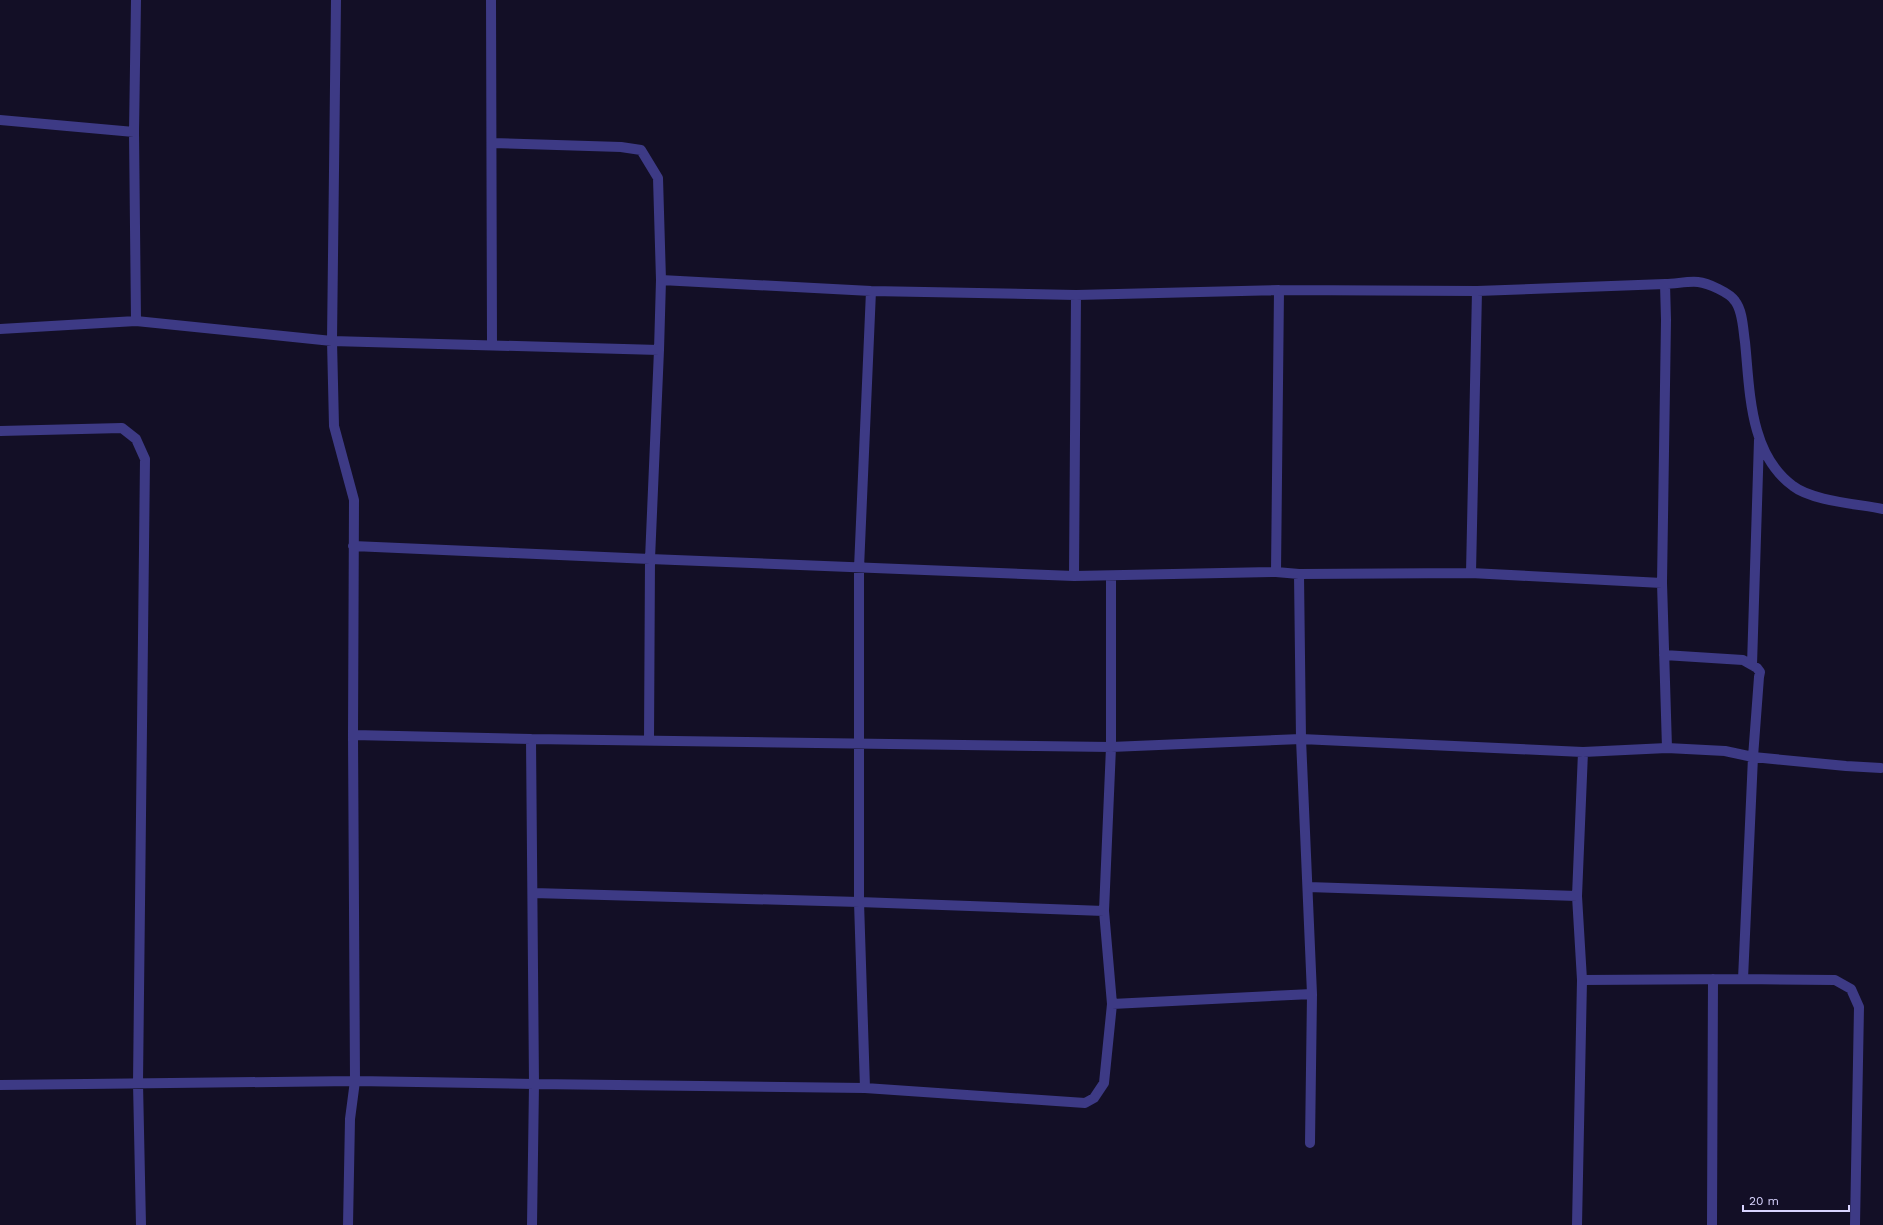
<svg xmlns="http://www.w3.org/2000/svg" width="1883" height="1225" font-family="'Work Sans',sans-serif">
	<rect width="100%" height="100%" fill="#130f26"/>
	<g fill="none" stroke-linecap="round" stroke-linejoin="round">
		<path stroke="#3d3a85" stroke-width="10" d="M336,0L332,341L659,350L661,280L871,291L1076,295L1279,290L1477,291L1665,284L1666,320L1662,583L1667,748
			M491,0L492,345
			M0,120L134,132
			M492,143L621,147L641,150L658,178L661,280
			M1665,284C1676,284 1687,281 1698,282C1708,283 1730,293 1735,301C1743,311 1743,330 1745,342C1750,391 1749,454 1793,486C1812,501 1859,504 1883,509
			M136,321L134,132L136,0
			M0,329L136,321L332,341L334,426L354,500L353,735L355,1081L350,1119L348,1225
			M659,350L650,559L1074,576L1276,572L1299,574L1471,573L1662,583
			M0,431L122,428L136,439L145,459L138,1083L141,1225
			M353,546L650,559L649,740
			M1276,572L1279,290
			M1471,573L1477,291
			M1299,574L1301,739L1312,994
			M1074,576L1076,295
			M1664,655L1743,660L1757,668L1760,672L1759,677L1753,757L1846,766L1881,768
			M1752,665L1759,440
			M353,735L531,739
			M1308,887L1577,896L1582,980L1577,1225
			M533,893L859,902L1104,911L1111,747V576
			M1577,896L1583,752
			M1104,911L1112,1004
			M1582,980L1743,979
			M0,1085L355,1081L534,1084L532,1225
			M865,1088L859,902V568L871,291
			M1310,1143L1312,994L1112,1004L1104,1083L1094,1098L1085,1103L865,1088L534,1084L531,739L1111,747L1301,739L1583,752L1667,748L1725,751L1753,757L1743,979L1835,980L1851,989L1859,1007L1855,1225
			M1712,1225L1713,979"/>
	</g>
	<path d="M1743 1205v6h106v-6" fill="none" stroke="#d9d4ff" stroke-width="2"/>
	<text x="1749" y="1205" font-size="12" fill="#d9d4ff" stroke="#130f26" stroke-width="3" paint-order="stroke">20 m</text>
</svg>
